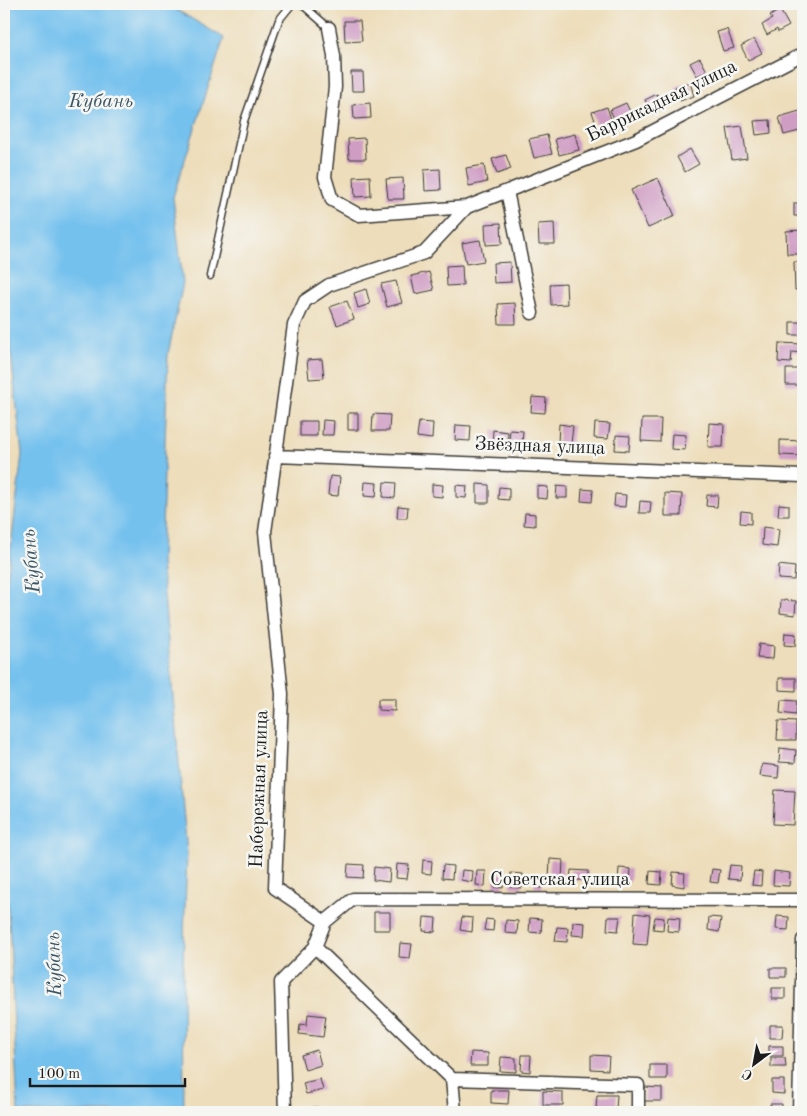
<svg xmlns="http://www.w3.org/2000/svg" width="807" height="1116" font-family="'Old Standard TT',serif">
	<rect width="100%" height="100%" fill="#f6f6f2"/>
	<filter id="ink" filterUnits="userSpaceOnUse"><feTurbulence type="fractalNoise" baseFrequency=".02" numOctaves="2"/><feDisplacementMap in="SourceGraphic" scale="10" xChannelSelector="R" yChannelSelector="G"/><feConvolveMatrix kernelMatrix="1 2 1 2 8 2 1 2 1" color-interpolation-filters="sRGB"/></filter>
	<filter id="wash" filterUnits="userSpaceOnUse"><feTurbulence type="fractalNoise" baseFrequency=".0096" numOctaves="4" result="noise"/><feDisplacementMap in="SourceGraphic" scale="20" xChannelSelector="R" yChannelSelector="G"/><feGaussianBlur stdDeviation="1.12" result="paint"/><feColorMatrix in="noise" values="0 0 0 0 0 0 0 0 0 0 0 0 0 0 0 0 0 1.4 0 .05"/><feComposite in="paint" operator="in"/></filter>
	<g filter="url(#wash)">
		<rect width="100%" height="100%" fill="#edddba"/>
		<path fill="#74c1ee" stroke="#486e85" d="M4,4H167L224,38L173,197L183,283L168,354L161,562L187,853L183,967L184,1112H18L10,939L4,846V605L22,454L5,301L4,300Z"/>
		<g id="blocks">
			<path fill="#cf9cc4" d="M780,10L789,26L778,32L777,29L767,35L762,25L772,19L770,16Z
				M803,13V28L797,17Z
				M344,21H360L362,41L345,42Z
				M727,29L734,48L723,51L717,32Z
				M754,39L762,53L748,60L741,46Z
				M700,58L707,71L697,76L690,63Z
				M351,72H363L364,91H352Z
				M690,82L694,96L680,101L675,87Z
				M657,94L663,108L651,114L645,100Z
				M370,103L371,118L354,119L353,105Z
				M626,103L634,120L618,127L610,110Z
				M607,107L612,122L597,126L592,112Z
				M803,110V130L784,135L779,117Z
				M770,120L771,133L756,135L754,121Z
				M742,126L747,158L732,160L727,128Z
				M575,134L579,150L559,155L555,139Z
				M547,135L552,154L534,158L529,139Z
				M365,138L366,159H349L348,139Z
				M690,149L699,164L685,172L677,157Z
				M506,155L511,169L497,174L492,159Z
				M484,165L487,182L469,186L466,168Z
				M440,169L441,190L425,191L424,170Z
				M370,176L371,196L355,197L354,177Z
				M403,178L404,199H388L386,179Z
				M658,178L675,216L648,228L631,190Z
				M794,203H803V216H794Z
				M501,223L502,244L486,245L485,224Z
				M554,223L555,244H539L538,224Z
				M803,230V254H787L786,231Z
				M480,240L484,261L466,264L462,243Z
				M510,262L511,282L494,283L493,263Z
				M794,262H803V289L795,290Z
				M462,265L463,285L447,286L446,266Z
				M429,272L434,290L415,294L411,276Z
				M396,281L402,303L387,307L381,284Z
				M566,283L567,304L551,305L550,284Z
				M366,289L370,304L358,308L354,293Z
				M347,301L354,319L337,325L330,307Z
				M515,303L516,324H499L498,304Z
				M790,322H802V335H790Z
				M779,343L803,344V353L792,352L791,363L778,362Z
				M322,359L324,378L309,379L307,360Z
				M786,369H803V385H786Z
				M532,397L546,398L545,413L531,412Z
				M348,413H358V430H348Z
				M373,414L390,415L389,431H372Z
				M642,419H661L660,442L641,441Z
				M323,420L334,421L333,435H322Z
				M300,421H317V436H300Z
				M419,422L433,423L432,439L417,437Z
				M595,423L610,424L608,439L594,438Z
				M709,423L724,424L723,447H708Z
				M559,424L573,426L571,444L558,443Z
				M456,425L471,426L470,441L455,440Z
				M493,430L508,432L507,446L492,445Z
				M510,430L523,431L522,444L509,442Z
				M672,434L686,435L685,450L671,449Z
				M616,435L630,436L629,451L615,450Z
				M780,440L803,441V456L780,455Z
				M330,476L340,477L338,496L328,495Z
				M365,482L377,483L376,497L364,496Z
				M384,482L396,483L395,498L383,497Z
				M432,484L443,485L442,497L432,496Z
				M477,484L489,485V503H477Z
				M456,485L467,486L466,498L456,497Z
				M537,486L548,487L547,499L537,498Z
				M557,486L567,487V498H556Z
				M499,487L509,488V500L498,499Z
				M582,489L593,490L592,502L581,501Z
				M665,493L682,494L681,516H665Z
				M615,494L626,495L625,507L614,506Z
				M707,495H718L717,507L706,506Z
				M640,501L651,502L650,513H639Z
				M779,504L789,505V516H778Z
				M398,506L408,507L407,518H397Z
				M741,511L751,512V524L740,523Z
				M525,513L535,514V526L524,525Z
				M763,527L779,529L777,547L762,545Z
				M779,565L795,567L794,580L778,579Z
				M781,600L796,601L795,615L780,613Z
				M785,633L796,634L795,646L784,645Z
				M759,644L774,646L773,659L757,658Z
				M779,678H796V691L779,690Z
				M378,699H395V711L378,710Z
				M781,700L797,701L796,715L780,713Z
				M778,721L796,722V740H777Z
				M780,748L796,750L795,763L779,762Z
				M762,764L779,766L778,778L760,776Z
				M775,790L795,791L793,825L773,824Z
				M550,859L563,860L562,880L549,879Z
				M423,860L432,861L431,874L422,873Z
				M348,864L364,865L363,878L347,877Z
				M397,864L409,865L407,879L396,878Z
				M443,865L453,866L452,879L442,878Z
				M730,865L741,866L740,880L728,879Z
				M374,867L390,869L389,882L373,880Z
				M619,868L631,869L630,882L618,881Z
				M712,869L720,870L718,883L710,882Z
				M462,870L473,871L472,882L461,880Z
				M571,870L588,871V880H570Z
				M477,871H486L485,886L476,885Z
				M650,871L662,872L661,885L649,884Z
				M754,871L762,872L761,886L752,885Z
				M774,871L790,873L789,886L773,885Z
				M673,872L685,873L684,887L672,885Z
				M511,873L523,874L522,888L510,887Z
				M495,874H504L503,888L494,887Z
				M535,875L543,877L541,888L534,887Z
				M374,912H390V930H374Z
				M635,913L650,915L647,945L633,944Z
				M777,916L789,917L788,930L776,929Z
				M424,917L436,918L435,932L423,931Z
				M462,917L473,918L472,932L460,930Z
				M608,917H620L618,931L607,930Z
				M655,917L664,918L663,930L653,929Z
				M668,917L680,918L679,932L667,931Z
				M709,917L721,918L719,932L708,930Z
				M530,918L542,919L541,933L529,932Z
				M486,919L494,920L493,931L484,930Z
				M506,920L518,921L517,934L505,933Z
				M573,922L585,923L584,936L572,935Z
				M557,927L568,928L567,942L555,941Z
				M400,943L412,944L410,958L399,957Z
				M770,968H786V977H770Z
				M772,988H785V999H772Z
				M308,1014L326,1016L323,1037L299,1034L300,1024L307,1025Z
				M770,1025H783L782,1038H770Z
				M769,1046H783V1056H769Z
				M317,1050L321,1065L305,1070L301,1055Z
				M471,1052L488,1053V1066H470Z
				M522,1055H531L530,1072L521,1071Z
				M591,1055L609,1056L608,1070L591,1069Z
				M501,1057L516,1058V1072L500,1071Z
				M771,1058H785L786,1067H771Z
				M650,1065H667V1079H650Z
				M320,1079L323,1090L306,1094L303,1083Z
				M772,1080H784V1094L772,1093Z
				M645,1087L662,1088V1101H644Z
				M491,1090H509L508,1104L491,1103Z
				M543,1091L563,1092V1105H543Z
				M597,1095H617L616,1109H596Z
				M770,1104H782V1112H770Z
				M318,1107V1112H305L304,1108Z"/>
		</g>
	</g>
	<g filter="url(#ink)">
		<use href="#blocks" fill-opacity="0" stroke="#3b3934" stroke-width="1"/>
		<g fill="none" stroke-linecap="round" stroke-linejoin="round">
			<g stroke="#3b3934" stroke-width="9">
				<path id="service" d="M304,4V6L329,28
					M210,276L244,121L279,20L292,4"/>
			</g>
			<g stroke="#3b3934" stroke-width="15">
				<path id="minor" d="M329,28L334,56L335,87L325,177L332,200L359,215L467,207L636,140L803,54
					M507,191L532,313
					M275,456L803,476
					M325,922L353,899L803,900
					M315,947L452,1079L638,1085V1112
					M452,1079L455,1112
					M285,1112L281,982L315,947L325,922L275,888L282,694L265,532L294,325L305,301L329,285L424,253L467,207
					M799,1112L803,940"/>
			</g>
			<use href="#service" stroke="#fff" stroke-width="6"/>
			<use href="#minor" stroke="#fff" stroke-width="12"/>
		</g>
	</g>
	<g text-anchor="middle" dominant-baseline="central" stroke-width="5" stroke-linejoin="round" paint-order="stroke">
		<g font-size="19" fill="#1c1c1c" stroke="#f6f6f2">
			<text transform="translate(662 102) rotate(-26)">Баррикадная улица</text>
			<text transform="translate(540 447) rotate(2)">Звёздная улица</text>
			<text transform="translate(260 789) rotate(-88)">Набережная улица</text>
			<text x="560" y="880">Советская улица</text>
		</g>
		<g font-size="20" font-style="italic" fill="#3b5666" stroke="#f6f6f2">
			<text x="101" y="102">Кубань</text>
			<text transform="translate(32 561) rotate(-95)">Кубань</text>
			<text transform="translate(55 964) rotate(-92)">Кубань</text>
		</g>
	</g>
	<rect width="807" height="1116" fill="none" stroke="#f6f6f2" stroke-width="20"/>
	<g transform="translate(754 1064) rotate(212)" stroke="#f6f6f2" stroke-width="4" paint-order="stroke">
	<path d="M0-4L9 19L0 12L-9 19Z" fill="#1c1c1c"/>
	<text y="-8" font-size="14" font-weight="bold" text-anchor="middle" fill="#1c1c1c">С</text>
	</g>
	<path d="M30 1078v8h155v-8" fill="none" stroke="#1c1c1c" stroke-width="2.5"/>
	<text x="38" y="1078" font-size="15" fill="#1c1c1c" stroke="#f6f6f2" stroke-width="4" paint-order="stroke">100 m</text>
</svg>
